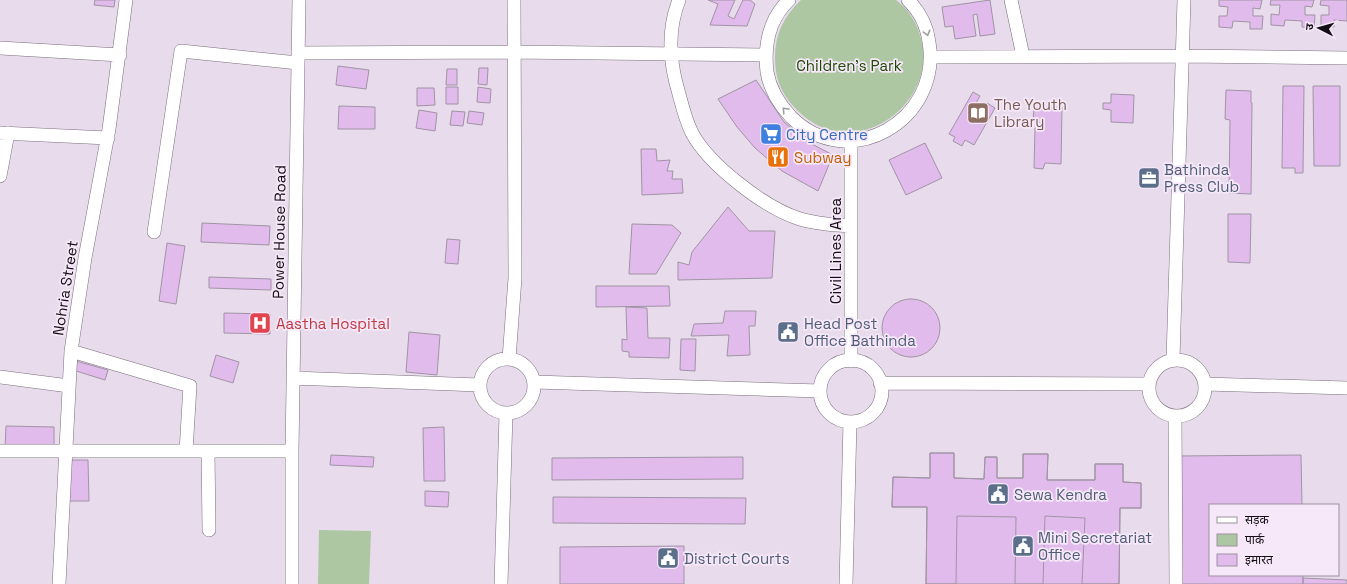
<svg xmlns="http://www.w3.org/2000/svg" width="1347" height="584" font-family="'Space Grotesk','Noto Sans Devanagari',sans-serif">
	<rect width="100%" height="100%" fill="#e8dbec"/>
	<path fill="#acc7a2" d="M801,0H896C901,4 906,8 909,13C961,87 860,174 797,110C786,99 778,86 776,71C772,42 780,20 801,0Z
		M319,530L371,531L369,584H318Z"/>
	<path fill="#e2bbed" stroke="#a094a4" d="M95,0H115L114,7L94,5Z
		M708,0H735L728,16L734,19L743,0H750L755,4L747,26L710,25L718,4Z
		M990,0L995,34L980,36L977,14L973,15L976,36L955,39L953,26L945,27L942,7Z
		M1219,0H1262L1260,9L1253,8V16H1263L1262,29H1250V22L1233,21L1232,28L1219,27V16H1227L1228,7L1219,6Z
		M1271,0H1314L1312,7L1305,6V15H1315L1314,28L1302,27V21L1285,20L1284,26L1271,25V14L1279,15L1280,5H1270Z
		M1321,0H1347V21L1334,20V27L1321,26V15H1329V6L1320,5Z
		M338,66L369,70L366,89L336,85Z
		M479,68H488L487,85L478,84Z
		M447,69H457V85H446Z
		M756,80L784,122L806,141L833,155L818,191L782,171L755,148L737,127L718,99Z
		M1283,86H1304L1303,173H1295V168H1282Z
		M1313,86H1340V166H1314Z
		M446,87H458V104H446Z
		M478,87L491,89L490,103L477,102Z
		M417,88H434L435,105L417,106Z
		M1226,90L1251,91V103H1252L1251,194L1229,193L1230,120L1225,119Z
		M973,92L980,96L976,103L984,108L987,103L995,108L974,145L965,140L962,146L953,141L955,137L949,134Z
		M1111,94L1134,95L1133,123L1111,122V110L1103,109V103H1111Z
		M339,106L375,107V129H338Z
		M1062,107L1061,164L1045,163L1043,169L1034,168L1035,128L1043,129V123L1033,121L1034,108Z
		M419,110L437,113L435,131L416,128Z
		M452,111L465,112L463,126L450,125Z
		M469,111L484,113L482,125L467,123Z
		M925,143L942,178L906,195L889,160Z
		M641,149H656L657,161L670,160L667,171H673L672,179H682L683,193L642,195Z
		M728,207L749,231H775L772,278L678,280V262L689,265L692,252Z
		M1228,214H1251L1250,263L1228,262Z
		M202,223L270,226L269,245L201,242Z
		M632,224L672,225L681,233L656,274H629Z
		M447,239L460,240L458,264L445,263Z
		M167,243L185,246L176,304L159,301Z
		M209,277L271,279V290L209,288Z
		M596,286H669L670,306L596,307Z
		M882 328a29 29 0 1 1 58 0a29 29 0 1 1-58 0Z
		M626,307L647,308L648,338H670L669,358L629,357V352L622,351V339L627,340Z
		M725,311H756L755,326H749L750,355L727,356L729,335L691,336L694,324L723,323Z
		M224,313L270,314V334L224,333Z
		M409,332L440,335L437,375L406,372Z
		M681,339H696L695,371L680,370Z
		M216,355L239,362L233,383L210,376Z
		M76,361L108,370L105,380L73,370Z
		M6,426L54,427V449L5,448Z
		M444,427L445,481H424L423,428Z
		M930,453H954V478L984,479L985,457H997V478H1023V454H1048L1047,480H1095V464H1123V482L1141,483V508H1120L1119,584H1082L1085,518L1045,516L1043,584H1015L1016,517L957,516L956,584H926L927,507H892L893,477L930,478Z
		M930,453H954V478L984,479L985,457H997V478H1023V454H1048L1047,480H1095V464H1123V482L1141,483V508H1120L1119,584H926L927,507H892L893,477L930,478Z
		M331,455L374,457L373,467L330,465Z
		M1301,455L1302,505H1210V575H1303V584H1176L1175,456Z
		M743,457V479L552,480V458Z
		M68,460H88L89,501H69Z
		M425,491L449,492L448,507L425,506Z
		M553,497L746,498L745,524L553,523Z
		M684,546V584H560V547Z
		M1303,578L1347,580V584H1303Z"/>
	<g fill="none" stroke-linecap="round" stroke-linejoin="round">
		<g stroke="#7a6e7d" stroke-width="14">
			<path id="minor" d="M679,0C668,28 669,55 676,83C681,100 684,117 692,133C709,165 765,208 800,219C816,224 835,225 851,226
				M789,0C769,19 764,46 767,72C770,90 779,104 791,117C848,174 942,121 929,42C927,26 920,12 908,0
				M1011,0L1023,56
				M0,48L120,55
				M298,53L513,52L765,55
				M932,57L1184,56L1347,58
				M0,133L108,138
				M851,141V361
				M0,176L8,133
				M154,232L181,51L298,63
				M71,351L190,386L186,451
				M480 386a27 27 0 1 1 54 0a27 27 0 1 1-54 0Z
				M509,359L515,278L514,0
				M1173,359L1184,0
				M1149 388a28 28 0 1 1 56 0a28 28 0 1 1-56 0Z
				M820 391a31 31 0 1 1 62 0a31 31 0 1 1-62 0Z
				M0,377L69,386
				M293,378L479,385
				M534,382L820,391
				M880,383L1148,384
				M1205,384L1347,388
				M1175,416L1176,584
				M0,451H292
				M208,451L209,530
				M59,584L71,351L85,258L109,129L126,0
				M292,584V451L299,0
				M501,584L506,414
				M846,584L850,422"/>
		</g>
		<use href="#minor" stroke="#fff" stroke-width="13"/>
	</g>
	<defs><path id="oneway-chevron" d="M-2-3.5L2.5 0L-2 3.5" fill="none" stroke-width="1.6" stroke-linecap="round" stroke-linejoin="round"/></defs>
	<g stroke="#a19fa1">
		<use href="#oneway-chevron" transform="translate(927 33) rotate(75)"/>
		<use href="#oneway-chevron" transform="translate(785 110) rotate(-133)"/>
	</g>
	<defs>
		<g id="library-square" transform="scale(1.15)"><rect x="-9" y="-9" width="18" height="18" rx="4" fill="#8d6e63" stroke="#f6e8f9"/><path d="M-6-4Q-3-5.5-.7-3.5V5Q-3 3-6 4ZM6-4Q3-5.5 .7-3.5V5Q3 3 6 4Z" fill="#fff"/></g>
		<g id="supermarket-square" transform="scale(1.15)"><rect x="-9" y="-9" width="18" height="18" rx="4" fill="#3f7fe0" stroke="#f6e8f9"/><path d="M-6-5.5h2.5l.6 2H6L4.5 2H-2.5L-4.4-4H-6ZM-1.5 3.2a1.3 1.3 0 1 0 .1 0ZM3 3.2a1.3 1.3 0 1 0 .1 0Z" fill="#fff"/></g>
		<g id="restaurant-square" transform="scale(1.15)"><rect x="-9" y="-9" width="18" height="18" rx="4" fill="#e8710a" stroke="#f6e8f9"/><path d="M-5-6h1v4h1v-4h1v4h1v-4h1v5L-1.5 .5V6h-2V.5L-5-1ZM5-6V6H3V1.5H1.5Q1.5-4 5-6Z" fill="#fff"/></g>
		<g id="office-square" transform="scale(1.15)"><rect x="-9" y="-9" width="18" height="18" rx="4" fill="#5c6f8a" stroke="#f6e8f9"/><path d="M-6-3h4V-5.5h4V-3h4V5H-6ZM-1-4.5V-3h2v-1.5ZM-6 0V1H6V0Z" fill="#fff"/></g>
		<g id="hospital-square" transform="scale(1.15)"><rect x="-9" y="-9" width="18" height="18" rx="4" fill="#e0444e" stroke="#f6e8f9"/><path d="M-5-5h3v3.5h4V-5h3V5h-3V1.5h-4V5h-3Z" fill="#fff"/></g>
		<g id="civic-square" transform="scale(1.15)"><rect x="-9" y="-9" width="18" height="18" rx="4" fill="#5c6f8a" stroke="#f6e8f9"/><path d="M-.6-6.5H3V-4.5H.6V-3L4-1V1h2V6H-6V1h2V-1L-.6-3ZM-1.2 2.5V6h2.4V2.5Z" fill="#fff"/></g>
	</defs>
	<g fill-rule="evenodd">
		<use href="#library-square" x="978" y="113"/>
		<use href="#supermarket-square" x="771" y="134"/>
		<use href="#restaurant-square" x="778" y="157"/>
		<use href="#office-square" x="1149" y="178"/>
		<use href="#hospital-square" x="260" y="323"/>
		<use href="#civic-square" x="788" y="332"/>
		<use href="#civic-square" x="998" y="494"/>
		<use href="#civic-square" x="1023" y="546"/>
		<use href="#civic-square" x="668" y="558"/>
	</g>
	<g text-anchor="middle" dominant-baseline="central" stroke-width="3.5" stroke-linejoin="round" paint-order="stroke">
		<g font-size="15" fill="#1c4900" stroke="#f6e8f9">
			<text x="849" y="65">Children's Park</text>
		</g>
		<g font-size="15" fill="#785e54" stroke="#f6e8f9" text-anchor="start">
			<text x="994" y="104">The Youth<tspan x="994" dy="17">Library</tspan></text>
		</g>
		<g font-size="15" fill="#366cbe" stroke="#f6e8f9" text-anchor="start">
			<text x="786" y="134">City Centre</text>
		</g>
		<g font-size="15" fill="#c56008" stroke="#f6e8f9" text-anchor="start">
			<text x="794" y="157">Subway</text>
		</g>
		<g font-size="15" fill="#4e5e75" stroke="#f6e8f9" text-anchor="start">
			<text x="1164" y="169">Bathinda<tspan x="1164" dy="17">Press Club</tspan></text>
			<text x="804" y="323">Head Post<tspan x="804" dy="17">Office Bathinda</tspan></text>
			<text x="1014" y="494">Sewa Kendra</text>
			<text x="1038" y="537">Mini Secretariat<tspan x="1038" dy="17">Office</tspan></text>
			<text x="684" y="558">District Courts</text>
		</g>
		<g font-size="15" fill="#130e14" stroke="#f6e8f9">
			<text transform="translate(279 232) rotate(-89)">Power House Road</text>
			<text transform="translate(835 251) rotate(-90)">Civil Lines Area</text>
			<text transform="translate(65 288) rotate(-81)">Nohria Street</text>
		</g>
		<g font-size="15" fill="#be3a42" stroke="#f6e8f9" text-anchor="start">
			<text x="276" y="323">Aastha Hospital</text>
		</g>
	</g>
	<rect x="1209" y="504" width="130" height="72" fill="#f6e8f9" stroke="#9b919d"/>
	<rect x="1217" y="517" width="20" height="6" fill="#ffffff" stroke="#9b919d"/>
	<text x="1245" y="524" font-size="12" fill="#130e14">सड़क</text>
	<rect x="1217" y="534" width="20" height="12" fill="#acc7a2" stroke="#9b919d"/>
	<text x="1245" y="544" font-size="12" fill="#130e14">पार्क</text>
	<rect x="1217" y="554" width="20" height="12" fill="#e2bbed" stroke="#9b919d"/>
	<text x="1245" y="564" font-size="12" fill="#130e14">इमारत</text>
	<g transform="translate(1319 28) rotate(276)" stroke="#f6e8f9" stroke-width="3" paint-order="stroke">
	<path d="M0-3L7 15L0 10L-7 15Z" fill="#130e14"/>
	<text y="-6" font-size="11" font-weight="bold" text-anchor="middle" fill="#130e14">उ</text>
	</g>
</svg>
